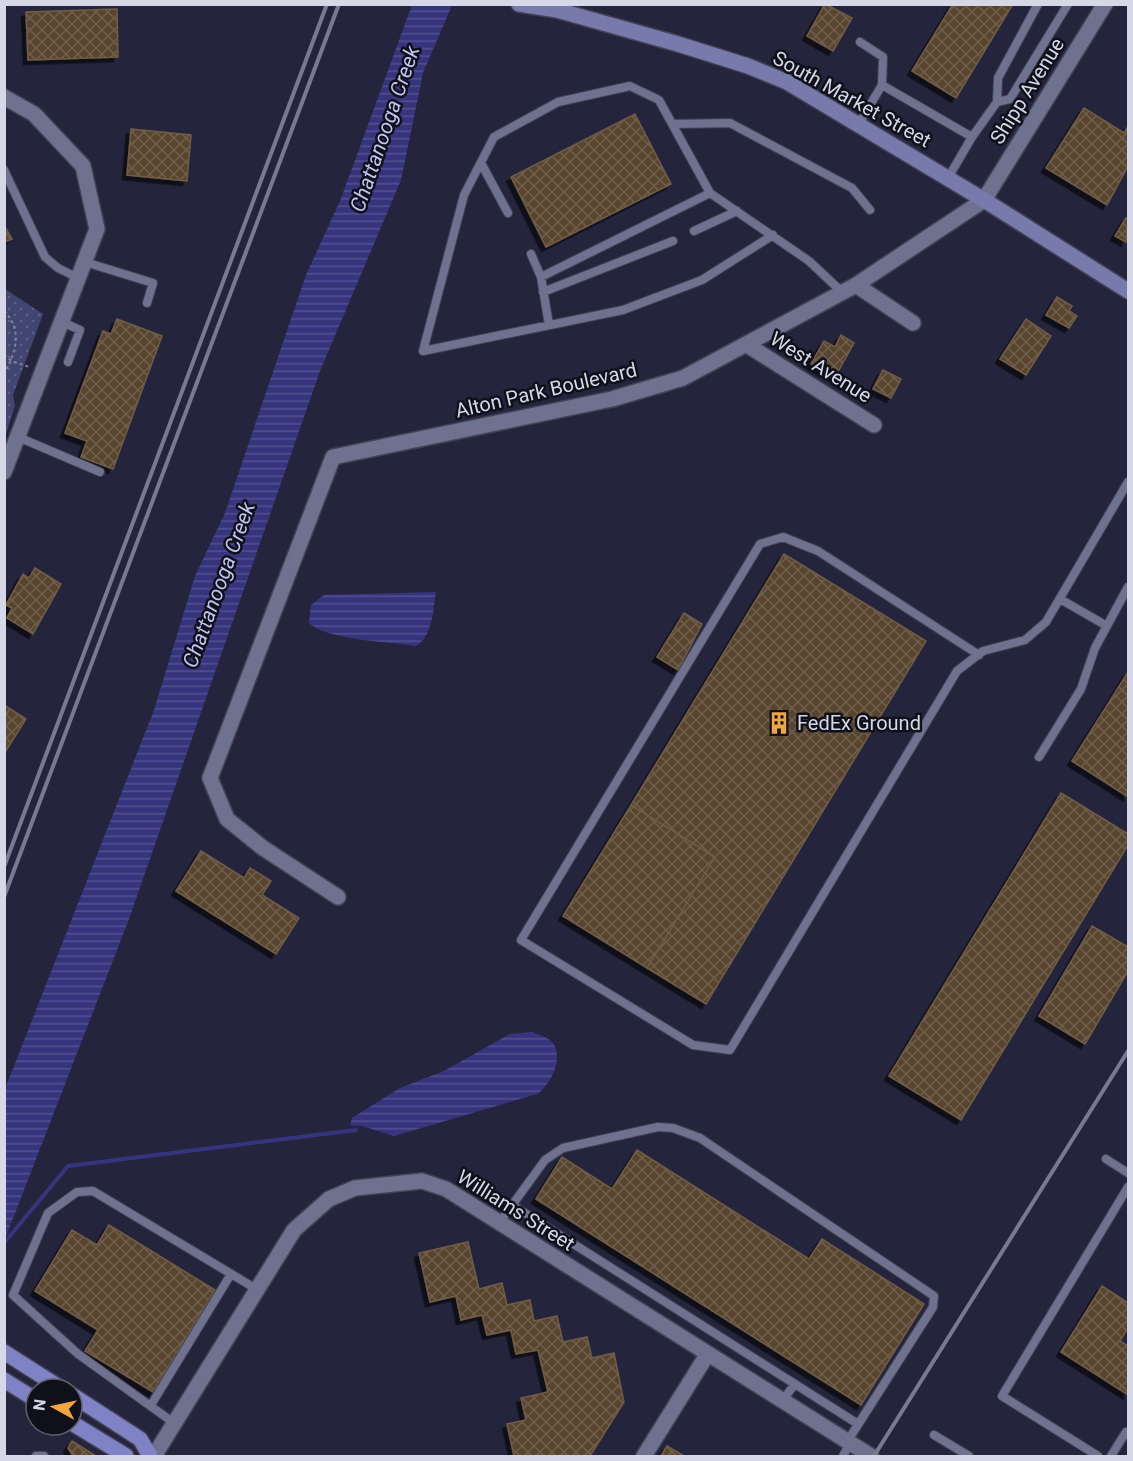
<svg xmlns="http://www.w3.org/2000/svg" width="1133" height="1461" font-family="Roboto,sans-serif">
	<defs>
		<pattern id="park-dots" width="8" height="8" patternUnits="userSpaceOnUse" patternTransform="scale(1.5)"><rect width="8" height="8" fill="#424471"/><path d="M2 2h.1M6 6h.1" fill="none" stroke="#5d5e85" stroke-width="1.8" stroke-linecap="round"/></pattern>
		<pattern id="water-rules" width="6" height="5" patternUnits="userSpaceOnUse" patternTransform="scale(1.5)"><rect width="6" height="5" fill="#37347e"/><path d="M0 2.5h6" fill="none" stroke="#535190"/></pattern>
		<pattern id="building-cross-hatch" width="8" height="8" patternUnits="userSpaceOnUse" patternTransform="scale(1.5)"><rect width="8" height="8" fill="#58452f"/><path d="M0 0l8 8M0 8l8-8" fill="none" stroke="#6f5f4d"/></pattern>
		<filter id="shadow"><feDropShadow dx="-4.5" dy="4.5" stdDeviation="0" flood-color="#0009"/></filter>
	</defs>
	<rect width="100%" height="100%" fill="#24253d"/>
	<path fill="url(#park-dots)" d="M5,289L43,314L13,395L15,406L5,437Z"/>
	<path fill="url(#water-rules)" d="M412,5H452L423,73L401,180L320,371L129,919L5,1239V1089L154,710L195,576L225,513L306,275L340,201Z
		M436,592C433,609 433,636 416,646C392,642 326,640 309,623L311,605L324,595Z
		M532,1032C539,1035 548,1037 553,1043C564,1059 550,1085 537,1094L394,1136L362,1126L350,1125L352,1118L400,1088L444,1071L510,1034Z"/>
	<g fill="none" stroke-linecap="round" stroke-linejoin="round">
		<path stroke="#37347e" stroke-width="4" d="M4,1243L68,1166L356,1130"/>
	</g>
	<path fill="url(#building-cross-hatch)" stroke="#715c45" stroke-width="1.5" filter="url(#shadow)" d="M825,4L852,18L833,51L807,36Z
		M953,4H1013L956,98L912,71Z
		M117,9L118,57L28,60L26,12Z
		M1084,108L1124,133L1128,126V166L1107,205L1046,168Z
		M635,114L671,184L546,247L511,177Z
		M131,129L191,135L187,181L127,175Z
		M1126,218L1128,220L1126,242L1115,236Z
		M4,225L12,239L4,242Z
		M1057,297L1072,306L1069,311L1077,316L1069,328L1046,315Z
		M117,319L162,336L113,469L81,457L87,441L65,433L103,331L111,334Z
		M1026,319L1051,336L1026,375L1000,359Z
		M841,335L854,343L835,377L811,364L824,341L835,347Z
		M883,370L901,379L891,398L873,389Z
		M784,554L926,641L706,1004L647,968L715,857L631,805Z
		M35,568L61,584L33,634L7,618L12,608L6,605L23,574L29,578Z
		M684,613L702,624L678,670L657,657Z
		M1128,672V797L1072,761Z
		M4,705L26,719L4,754Z
		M1061,793L1128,834V845L961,1120L889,1076Z
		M631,805L715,857L647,968L563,916Z
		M201,851L244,878L250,868L271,881L262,895L299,918L276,954L176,891Z
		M1092,926L1128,947V971L1085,1044L1039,1016Z
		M637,1150L809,1259L822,1239L924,1304L861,1405L536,1199L562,1157L612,1189Z
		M109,1225L215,1290L153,1392L85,1351L98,1330L35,1291L72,1230L97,1245Z
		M468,1242L479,1289L502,1283L507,1305L530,1300L534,1321L557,1316L563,1342L587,1337L592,1358L614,1353L624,1402L590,1456H514L507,1424L526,1420L521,1398L548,1392L538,1350L516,1354L511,1330L487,1335L482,1315L461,1320L456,1296L430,1302L419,1253Z
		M1102,1286L1128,1303V1328L1120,1341L1128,1346V1395L1061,1352Z
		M72,1441L96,1456H73L68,1448Z
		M667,1446L684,1456H661Z"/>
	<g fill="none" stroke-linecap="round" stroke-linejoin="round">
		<g stroke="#424356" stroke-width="10">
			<path id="lane" d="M860,42L883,57L882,85
				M997,102L1010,99L1068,4
				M674,124L730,123L852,188L870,210
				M858,125L882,85L972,137L948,178
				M972,137L997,102L998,78L1038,4
				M481,163L508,213
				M4,170L45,257L58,268L78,278
				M694,231L737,211
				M773,235L702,280L623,310L423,351L464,195L494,137L558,102L630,86L659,100L710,193L809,261L842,292
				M531,254L541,277L710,193
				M85,262L153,283L147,303
				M541,277L549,325
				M543,292L673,241
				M62,322L80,330L68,362
				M18,437L100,472
				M1060,599L1107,626
				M979,655L818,551L783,537L760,544L521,940L693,1045L730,1050L957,671L983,651L1025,640L1046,622L1128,482
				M1039,757L1081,689L1095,648L1128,587
				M1106,1159L1128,1173
				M512,1205L858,1424
				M499,1223L545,1160L563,1148L658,1127L673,1128L700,1138L934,1296L933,1307L847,1442
				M782,1401L795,1384
				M151,1405L231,1274
				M174,1423L78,1354L13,1295L48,1213L77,1192L93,1191L258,1290
				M934,1435L969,1456
				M36,1456H44
				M843,1456L850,1443
				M1098,1456L1002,1396L1128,1187
				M1111,1456L1126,1432"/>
		</g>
		<g stroke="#424356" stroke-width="18">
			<path id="street" d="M4,97L34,114L83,166L97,229L4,472
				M856,285L913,323
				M747,345L874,425
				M338,897L263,848L227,819L210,778L333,457L612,399L683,378L856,285L984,200L1105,4
				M154,1456L294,1230L329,1199L355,1188L422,1181L446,1189L871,1456
				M644,1456L707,1355"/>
		</g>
		<g stroke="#424356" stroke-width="18">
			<path id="secondary" d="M519,4L557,10L678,44L748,66L787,82L984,200L1128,291"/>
		</g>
		<g stroke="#424356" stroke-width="18">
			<path id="primary" d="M4,1352L62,1389
				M4,1380L36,1400
				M72,1395L140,1439L150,1456
				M72,1423L126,1456"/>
		</g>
		<path stroke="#818396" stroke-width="2" stroke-dasharray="3 3" stroke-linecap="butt" d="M4,311C23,329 16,354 4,373
			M4,355L12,361L29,367"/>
		<use href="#lane" stroke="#6f728e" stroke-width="8"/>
		<use href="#street" stroke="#6f728e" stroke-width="15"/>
		<use href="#secondary" stroke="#777aaa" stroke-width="15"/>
		<use href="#primary" stroke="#7f83c6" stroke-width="15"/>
		<path stroke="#797a8f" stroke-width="4" d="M4,867L327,4
			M4,897L339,4
			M874,1456L1128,1051"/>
	</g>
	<defs>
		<g id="building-bare" transform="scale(1.8)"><path d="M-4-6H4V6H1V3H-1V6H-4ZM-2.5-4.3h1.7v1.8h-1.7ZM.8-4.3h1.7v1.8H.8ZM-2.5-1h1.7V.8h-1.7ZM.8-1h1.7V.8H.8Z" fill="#f1a540" stroke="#0f101a" stroke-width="2.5" paint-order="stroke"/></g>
	</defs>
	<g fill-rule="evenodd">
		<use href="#building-bare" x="779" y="723"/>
	</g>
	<g text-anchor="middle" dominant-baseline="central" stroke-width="5" stroke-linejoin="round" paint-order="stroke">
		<g font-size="20" fill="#d6d8e8" stroke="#0f101a">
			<text transform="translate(1027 91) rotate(-58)">Shipp Avenue</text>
			<text transform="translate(852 99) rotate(29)">South Market Street</text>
			<text transform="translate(821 367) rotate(32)">West Avenue</text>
			<text transform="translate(546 390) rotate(-13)">Alton Park Boulevard</text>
			<text transform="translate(516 1210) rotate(32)">Williams Street</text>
		</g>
		<g font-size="20" fill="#d6d8e8" stroke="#0f101a" text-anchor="start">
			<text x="797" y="723">FedEx Ground</text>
		</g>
		<g font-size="21" font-style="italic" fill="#c0c4ef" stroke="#0f101a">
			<text transform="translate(385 129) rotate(-71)">Chattanooga Creek</text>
			<text transform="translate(219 585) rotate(-70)">Chattanooga Creek</text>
		</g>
	</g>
	<rect width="1133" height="1461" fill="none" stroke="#d6d8e8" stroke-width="12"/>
	<g transform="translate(54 1407) rotate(278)"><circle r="28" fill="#0f101a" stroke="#5f606c" stroke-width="1.5"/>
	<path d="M0-4.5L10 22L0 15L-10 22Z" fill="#f1a540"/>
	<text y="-9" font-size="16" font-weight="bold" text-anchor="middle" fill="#d6d8e8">N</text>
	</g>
</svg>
